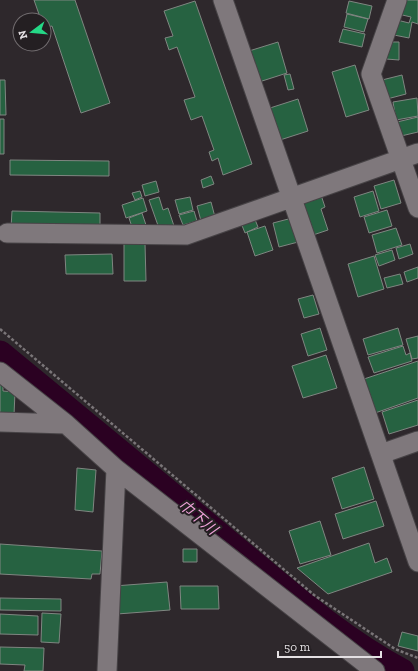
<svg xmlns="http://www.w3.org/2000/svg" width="418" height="671" font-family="'Zilla Slab','Noto Sans JP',serif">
	<rect width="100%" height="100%" fill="#2e282c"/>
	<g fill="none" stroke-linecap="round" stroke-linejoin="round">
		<path stroke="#2b0122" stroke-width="25" d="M0,353C75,415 151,477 226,540C282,586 338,637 402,671"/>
	</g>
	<path fill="#266241" stroke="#7f8681" d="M34,0H75L110,103L81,113L52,26L44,28V20H41Z
		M401,0H418V24L412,22L409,38L394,35L397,20L409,23L411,17L398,14Z
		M195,1L252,164L223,175L218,158L212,161L209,152L214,150L202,116L191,120L184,100L195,97L177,47L169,50L165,38L173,36L164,11Z
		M349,1L372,6L369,19L346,13Z
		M347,14L368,19L364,32L344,27Z
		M343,29L365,34L362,47L339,42Z
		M278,42L287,73L259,82L249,51Z
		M386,42H399V60L386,59Z
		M355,65L369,110L346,117L332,72Z
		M290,74L294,89L288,90L284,75Z
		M402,75L406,94L387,99L382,80Z
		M0,80H5L6,115H0Z
		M417,98L418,116L396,120L393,102Z
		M298,99L308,131L280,140L270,108Z
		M418,117V132L401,136L397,122Z
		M0,119H4V154H0Z
		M10,160L109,161V176L10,175Z
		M211,176L214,184L203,188L201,180Z
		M394,180L401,203L381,209L374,186Z
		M156,181L159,192L145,196L142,185Z
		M140,191L142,197L135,200L132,193Z
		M373,191L379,211L360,217L354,197Z
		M321,195L325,207L321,209L328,230L313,235L302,201Z
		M159,197L163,210L168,208L175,229L161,234L149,200Z
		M190,197L193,210L179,214L175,200Z
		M143,198L147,211L126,218L122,205Z
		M211,202L215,217L201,221L197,206Z
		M387,210L392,226L369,233L364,217Z
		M12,211L100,213V230L11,228Z
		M194,211L197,221L183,225L179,215Z
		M142,213L148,231L133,230L129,218Z
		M254,217L258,227L245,233L241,223Z
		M296,217L302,241L279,247L273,223Z
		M265,226L273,250L255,256L247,232Z
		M396,228L402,245L377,253L372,235Z
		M124,243H145L146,281H124Z
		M410,244L413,254L399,259L396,248Z
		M392,250L395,260L379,266L375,255Z
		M112,254L113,274H66L65,255Z
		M374,256L384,289L358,297L348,264Z
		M418,267V278L407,282L404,272Z
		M400,274L403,284L387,288L384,278Z
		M313,295L319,314L304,318L298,299Z
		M320,328L327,350L308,356L301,334Z
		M398,328L403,345L368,355L363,339Z
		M418,336V358L412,359L406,339Z
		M403,346L406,355L410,353L412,361L374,373L368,357Z
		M326,355L337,388L303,398L292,366Z
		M418,361V398L375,413L364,379Z
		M0,381H3V391L15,392L14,415H0Z
		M418,400V425L389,434L382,412Z
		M364,467L374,499L342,509L332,478Z
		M77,468L96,470L93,512L75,510Z
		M376,501L384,526L343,539L335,514Z
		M320,521L331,555L300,564L289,531Z
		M369,543L375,563L387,558L392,572L328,594L297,568Z
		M0,544L102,551L100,574H92L91,579L0,574Z
		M183,549H197V562H183Z
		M167,582L170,610L117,614L114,586Z
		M180,586H218L219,609H181Z
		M0,598L61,599V611L0,610Z
		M42,613L61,614L59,643L41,642Z
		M0,614L38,616V635L0,634Z
		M402,632L418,636V651L398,646Z
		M0,647L44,648L43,671H24L25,665L0,664Z"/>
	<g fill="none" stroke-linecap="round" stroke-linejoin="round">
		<g stroke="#474346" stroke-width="21">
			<path id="minor" d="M223,0L418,562
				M397,0L371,74L418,208
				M7,233L186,235L418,153
				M0,372L66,424
				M0,422L66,424L116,469L375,671
				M381,454L418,441
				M107,671L116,469"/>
		</g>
		<path stroke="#7a7578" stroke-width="2.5" stroke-dasharray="3 2" stroke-linecap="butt" d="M0,329L314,595L395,649L418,658"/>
		<use href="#minor" stroke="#7f787c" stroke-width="19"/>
	</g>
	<g text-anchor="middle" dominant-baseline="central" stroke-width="4" stroke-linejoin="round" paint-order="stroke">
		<g font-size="15" font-style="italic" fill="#efa2d9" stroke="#241f22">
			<text transform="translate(198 517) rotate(40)">巾下川</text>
		</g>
	</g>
	<g transform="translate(32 32) rotate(254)"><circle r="19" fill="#241f22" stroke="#716c6f"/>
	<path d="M0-3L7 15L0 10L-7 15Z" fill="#25d886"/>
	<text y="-6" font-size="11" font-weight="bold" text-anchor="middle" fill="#e4e0e3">N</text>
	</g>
	<path d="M278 651v6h103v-6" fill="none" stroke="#e4e0e3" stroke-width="2"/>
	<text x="284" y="651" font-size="12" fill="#e4e0e3" stroke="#241f22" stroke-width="3" paint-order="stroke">50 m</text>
</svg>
